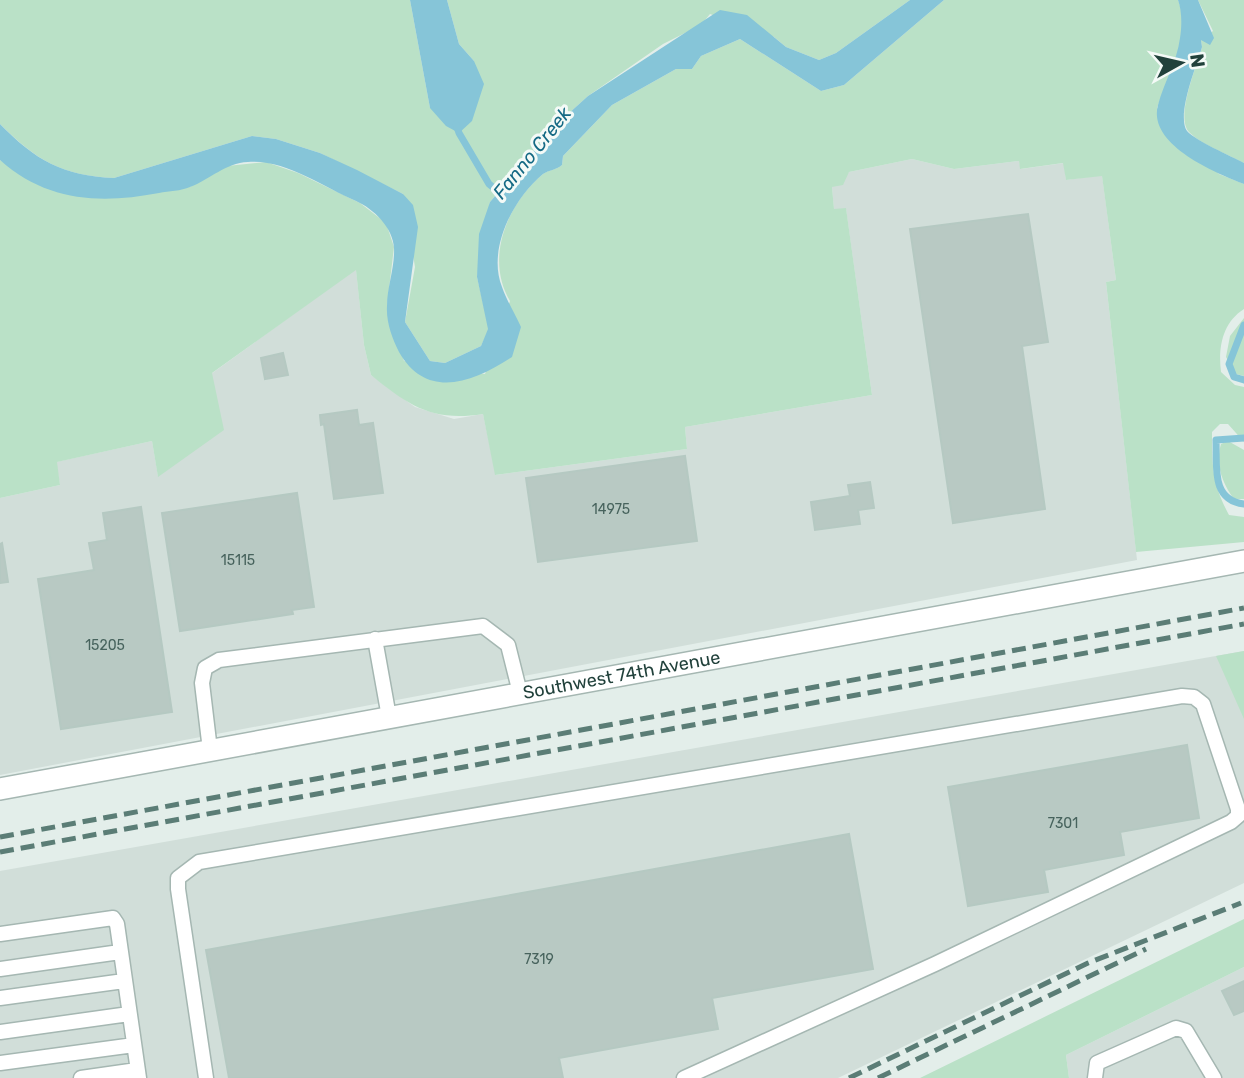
<svg xmlns="http://www.w3.org/2000/svg" width="1244" height="1078" font-family="Rubik,sans-serif">
	<rect width="100%" height="100%" fill="#e3eeea"/>
	<path fill="#d1ded9" d="M912,159L954,169L1019,161L1021,169L1064,163L1066,180L1102,175L1116,280L1106,282L1137,560L0,775V498L60,485L56,462L152,441L158,476L211,374L356,269L364,345L371,375L415,407L454,419L483,414L496,475L687,449L685,427L872,395L846,209L834,210L832,187L849,172Z
		M1244,651V883L838,1078H0V871Z
		M1244,967V1078H1069L1066,1055Z"/>
	<path fill="#bae1c7" d="M0,0H410L430,108L474,61L459,44L447,0H910L836,53L819,60L786,47L774,37L710,14L701,25L663,44L588,96L557,124L490,202L477,277L489,329L481,346L445,363L430,361L405,322L415,267L403,194L320,153L276,139L252,136L114,178C62,176 36,160 0,124Z
		M944,0H1178C1192,34 1169,77 1157,108L1219,174L1244,184V309C1222,323 1218,348 1221,372L1235,385L1244,387V442L1228,424H1220L1212,432C1212,467 1212,483 1229,515L1244,517V542L1136,552L1106,282L1116,280L1102,176L1066,180L1063,163L1020,169L1019,161L954,169L912,159L849,172L843,185L832,187L834,209L846,208L872,395L685,427L687,449L495,475L483,414C433,422 409,406 371,375L364,345L356,270L212,373L224,430L158,477L152,441L57,462L60,485L0,498V160L30,180L190,187L227,166L266,162L298,173L360,203L386,223L394,247L387,306L404,361L485,374L510,301C485,259 506,205 543,174C548,170 556,170 562,165L563,156L612,105L676,69H692L701,56L740,39L821,91L844,85Z
		M1198,0H1244V163C1227,154 1204,146 1190,133C1174,119 1197,66 1202,47L1201,40L1213,31Z
		M1244,318V376L1236,374L1226,357L1230,336Z
		M1228,441L1244,450V499H1234C1222,483 1215,464 1221,444Z
		M1244,651V719L1216,656Z
		M1244,919V967L1066,1055L1069,1078H920Z"/>
	<path fill="#86c5d8" d="M410,0H447L459,44L474,61L484,84L472,121L459,133L446,126L430,108Z
		M910,0H944L844,85L821,91L740,39L701,56L692,69H676L612,105L563,156L562,165C556,170 549,170 543,174C513,199 487,249 502,287C507,301 515,314 521,327L512,357C474,382 427,401 399,352C392,338 386,322 387,306C387,287 395,267 394,248C393,228 374,209 356,201C323,187 285,159 248,162C225,163 211,179 190,187C181,191 169,191 159,193C101,204 47,202 0,160V124C35,160 63,176 114,178L252,136L276,139L320,153L357,170L403,194L413,205L418,227L405,322L430,361L445,363L481,346L488,329L477,277L479,234L490,202L557,124L588,96L720,10L747,15L786,47L819,60L836,53Z
		M1178,0H1198L1214,38L1210,45L1201,40L1202,47C1197,65 1176,115 1187,131C1196,141 1231,156 1244,163V184C1216,173 1147,145 1158,105C1164,82 1177,62 1180,38C1182,26 1182,11 1178,0Z"/>
	<g fill="none" stroke-linecap="round" stroke-linejoin="round">
		<path stroke="#86c5d8" stroke-width="7" d="M456,124L459,133L489,184L505,197
			M1244,325L1229,364L1234,377L1244,380
			M1244,438L1216,440C1217,467 1211,500 1244,504"/>
	</g>
	<path fill="#b8c9c3" stroke="#b5c9c2" stroke-width="2" d="M1028,214L1048,342L1022,346L1045,509L953,523L910,229Z
		M283,353L288,375L265,379L261,358Z
		M357,410L359,425L373,423L383,493L334,499L324,424L321,425L320,415Z
		M685,456L697,541L538,562L526,478Z
		M870,482L874,508L858,510L860,524L815,530L811,502L850,496L848,485Z
		M297,493L314,607L292,610L293,614L180,631L162,513Z
		M141,507L172,712L61,729L38,579L94,570L89,543L107,540L103,513Z
		M2,543L8,582L0,583V544Z
		M1187,745L1199,818L1120,832L1124,855L1044,870L1048,892L968,906L948,787Z
		M849,834L873,969L712,998L718,1029L559,1058L563,1078H229L206,950Z
		M1244,981V1011L1234,1015L1222,991Z"/>
	<g fill="none" stroke-linecap="round" stroke-linejoin="round">
		<g stroke="#a5b7b2" stroke-width="17">
			<path id="service" d="M375,639L389,717
				M210,750L202,683L205,668L219,660L483,626L508,645L520,693
				M0,934L113,918L117,924L139,1078
				M0,969L120,952
				M0,998L124,981
				M0,1032L129,1014
				M0,1063L134,1045
				M81,1078L137,1070
				M206,1078L178,889V878L199,862L1182,696L1194,697L1203,704L1238,809V816L1231,822L935,964L684,1078
				M1095,1078L1097,1063L1176,1028L1186,1031L1214,1078"/>
		</g>
		<g stroke="#a5b7b2" stroke-width="24">
			<g id="minor">
				<path id="s1" d="M0,789L1244,561"/>
			</g>
		</g>
		<use href="#service" stroke="#fff" stroke-width="14"/>
		<use href="#minor" stroke="#fff" stroke-width="21"/>
		<path stroke="#5b7d76" stroke-width="5" stroke-dasharray="14 7" stroke-linecap="butt" d="M0,837L1244,608
			M0,852L1244,624
			M849,1078L1088,963L1241,903
			M878,1078L1146,949"/>
	</g>
	<g text-anchor="middle" dominant-baseline="central" stroke-width="6" stroke-linejoin="round" paint-order="stroke">
		<g font-size="14" fill="#47635d">
			<text x="611" y="509">14975</text>
			<text x="238" y="560">15115</text>
			<text x="105" y="645">15205</text>
			<text x="1063" y="823">7301</text>
			<text x="539" y="959">7319</text>
		</g>
		<g font-size="18" fill="#21413b" stroke="#f4faf7">
			<text stroke="none"><textPath href="#s1" startOffset="632">Southwest 74th Avenue</textPath></text>
		</g>
		<g font-size="19" font-style="italic" fill="#146984" stroke="#f4faf7">
			<text transform="translate(532 153) rotate(-51)">Fanno Creek</text>
		</g>
	</g>
	<g transform="translate(1181 63) rotate(82)" stroke="#f4faf7" stroke-width="5" paint-order="stroke">
	<path d="M0-5L12 26L0 18L-12 26Z" fill="#21413b"/>
	<text y="-10" font-size="19" font-weight="bold" text-anchor="middle" fill="#21413b">N</text>
	</g>
</svg>
